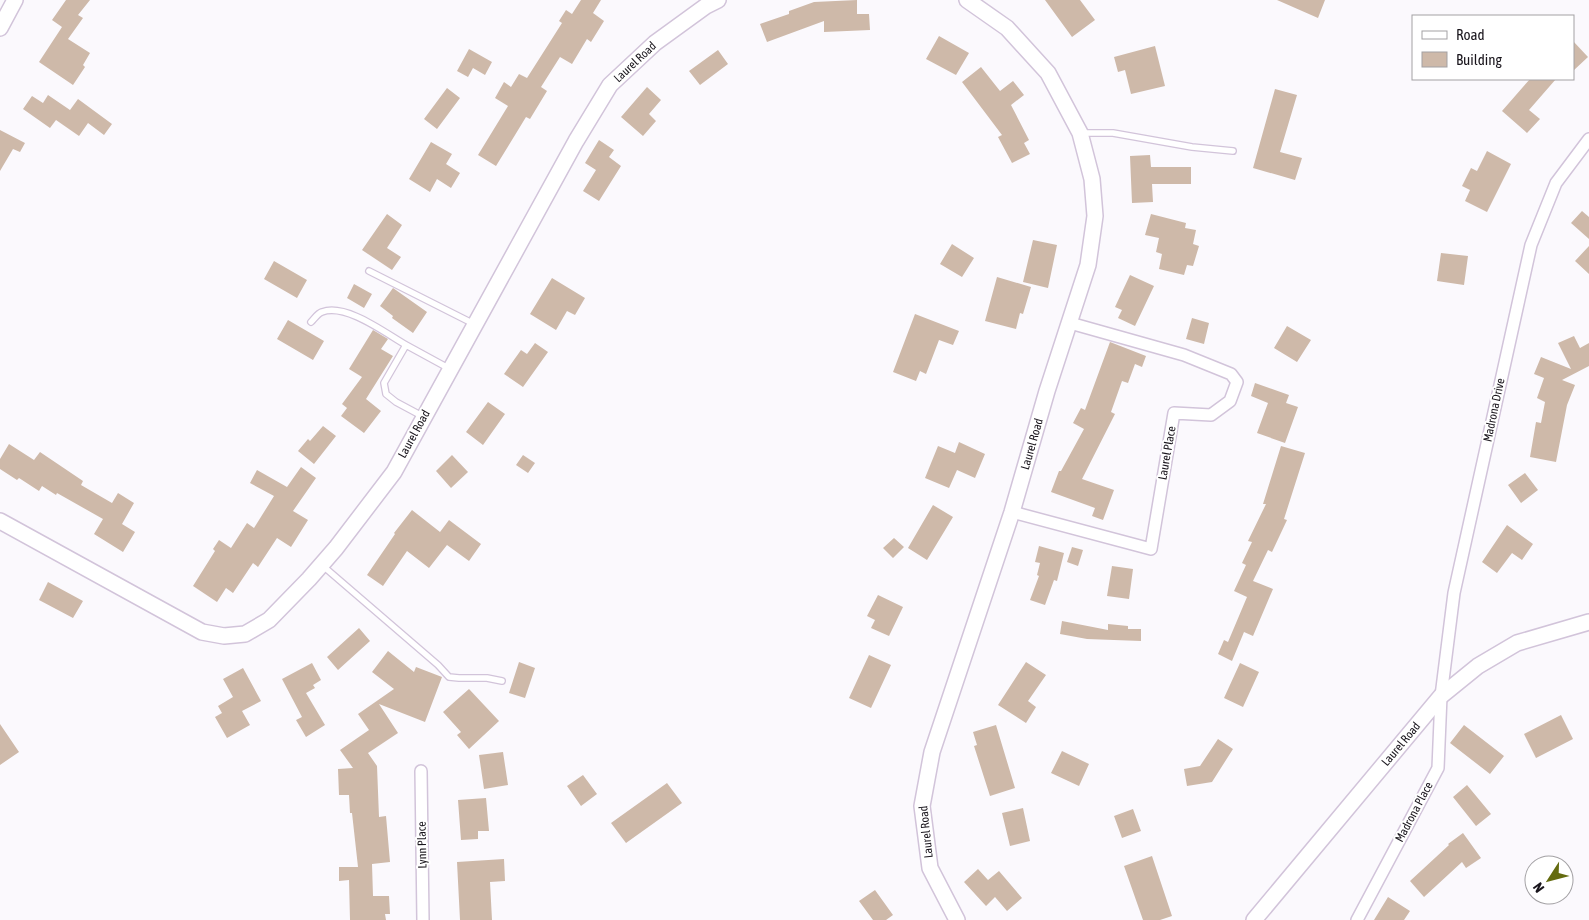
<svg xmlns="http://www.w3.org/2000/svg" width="1589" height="920" font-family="'Asap Condensed',sans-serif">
	<rect width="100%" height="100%" fill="#fbf9fd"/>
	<path fill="#ceb9a9" d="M66,0H90L78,15L83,18L68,39L90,53L83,65L85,67L73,85L39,62L62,27L52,20Z
		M581,0H601L593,13L604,21L591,42L587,39L572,64L560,57L541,87L547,91L530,119L526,117L496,166L478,155L508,106L495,98L504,82L511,87L519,74L527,78L562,23L559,21L566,10L572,14Z
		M857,0V14H869L870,30L824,32V21L767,42L760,24L789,14V11L814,2Z
		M1045,0H1080L1095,20L1072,37Z
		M1277,0H1325L1318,18Z
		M939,36L969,53L956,75L926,59Z
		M1573,41L1588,57L1573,71Z
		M1155,46L1165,86L1131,94L1125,70L1118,72L1114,57Z
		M469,49L492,62L485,75L473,68L468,77L457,71Z
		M718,50L728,64L700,85L689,71Z
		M981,67L1000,91L1013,81L1024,95L1011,105L1029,140L1024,143L1030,154L1012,163L998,137L1002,135L962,82Z
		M1530,79H1556L1529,110L1540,119L1527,133L1502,111Z
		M647,87L661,100L649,114L656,121L643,136L621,117Z
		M447,88L460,98L437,129L424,119Z
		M1275,89L1297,95L1280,152L1302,158L1295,180L1253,168Z
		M48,95L70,110L78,99L112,124L104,135L88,123L79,136L56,120L50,128L23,109L32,96L43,103Z
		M0,130L25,143L20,152L13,149L0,171Z
		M599,140L614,150L609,157L621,166L599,201L583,191L596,170L585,163Z
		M431,142L452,154L446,164L460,173L451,188L437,179L430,192L409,179Z
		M1487,151L1511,164L1487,212L1465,201L1470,190L1462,186L1471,168L1477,171Z
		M1150,155L1151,167H1191V184H1152L1153,202L1132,203L1130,156Z
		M1582,211L1589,217V239L1571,223Z
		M387,214L402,225L387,248L401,257L392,270L362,250Z
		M1151,214L1186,223L1185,228L1196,230L1193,244L1199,246L1193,266L1187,265L1184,275L1159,269L1162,254L1156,252L1159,238L1145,235Z
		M1033,240L1057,245L1048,288L1023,282Z
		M952,244L974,258L962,277L940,264Z
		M1589,246V274L1575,261Z
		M1441,253L1468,256L1464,285L1437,281Z
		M274,261L307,280L297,298L264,279Z
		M1130,275L1154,286L1135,326L1118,318L1122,310L1115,307Z
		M997,277L1031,287L1023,314L1020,313L1016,329L985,321Z
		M552,278L585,298L575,315L567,311L556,330L530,314Z
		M354,284L372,294L364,308L347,298Z
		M393,288L427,312L413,333L392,318L393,316L380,306Z
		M915,314L959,331L953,345L939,340L926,374L920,371L916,381L893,372Z
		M1192,318L1209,323L1204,344L1186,339Z
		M288,320L324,341L313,360L277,339Z
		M1287,326L1311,340L1297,362L1274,348Z
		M373,330L388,339L381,349L393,356L366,399L381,411L364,433L341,416L347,408L342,404L362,377L349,369Z
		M1574,336L1580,348L1589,343V366L1562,380L1575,385L1567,405L1556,462L1530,457L1536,422L1541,423L1545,402L1537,398L1544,378L1534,374L1541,357L1571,369L1558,343Z
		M1110,342L1146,356L1142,367L1135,364L1128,383L1122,381L1111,412L1115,414L1082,479L1114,490L1103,520L1092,516L1095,508L1051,492L1059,471H1061L1084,429L1073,423L1081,408L1085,410Z
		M535,343L548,352L523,387L504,374L521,350L527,354Z
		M1255,383L1289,395L1286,403L1298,407L1285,443L1257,433L1268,403L1251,396Z
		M488,402L505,414L483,445L466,432Z
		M323,426L336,436L314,464L298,451L308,439L310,441Z
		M959,442L985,454L975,478L957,470L949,488L925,478L938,446L955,453Z
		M9,444L34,460L40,452L83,481L81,485L112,503L118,493L134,503L122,524L135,532L123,552L94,534L103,519L57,493L56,495L42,486L39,491L19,478L17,480L0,469V459Z
		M1281,446L1305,453L1284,519L1287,520L1272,552L1268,550L1253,581L1273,589L1253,636L1244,632L1232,661L1218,654L1224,640L1228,642L1247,597L1234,591L1246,565L1242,563L1252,542L1248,541L1266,504H1263Z
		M452,455L468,472L451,488L436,471Z
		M523,455L535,463L528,473L516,465Z
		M301,467L316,478L293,511L308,520L291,547L277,538L258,567L253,563L233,593L226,588L217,602L193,586L215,551L213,549L219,540L231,548L247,523L254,528L274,496L250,483L257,470L287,487Z
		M1525,473L1538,490L1521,503L1508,485Z
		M933,505L953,517L927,560L908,548Z
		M412,510L440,532L449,520L481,544L469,561L447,545L429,568L407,551L383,586L367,575L395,534L394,533Z
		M1507,525L1533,544L1522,560L1512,553L1497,573L1482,562Z
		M894,538L904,547L893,558L883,548Z
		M1039,546L1064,553L1057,581L1054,580L1045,605L1030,600L1039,576L1037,575L1040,563L1035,562Z
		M1072,547L1083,550L1078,566L1067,562Z
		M1112,566L1133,569L1129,599L1107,596Z
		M48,582L83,601L73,618L39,600Z
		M878,595L903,607L889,636L871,628L875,620L867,616Z
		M1062,621L1108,630V624L1128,626V629H1141V641L1087,639L1060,634Z
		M359,628L370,641L338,670L327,657Z
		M388,651L414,672L416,667L442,677L425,722L379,704L398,733L368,753L377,766L379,817L386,816L390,862L372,864L373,896H389L390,914H385L386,920H350L349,880L339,881V867H358L352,813H350L349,795H339L338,769L353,768L340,750L369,730L358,714L394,689L372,672Z
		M869,655L891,665L871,708L849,698Z
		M519,662L535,668L525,698L509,693Z
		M1026,662L1046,675L1028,701L1036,707L1026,723L998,705Z
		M312,663L321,680L313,685L315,688L306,693L325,725L306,737L296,720L302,717L282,679Z
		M1240,663L1259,672L1243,707L1224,698Z
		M243,668L261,701L242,711L250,725L227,738L215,717L222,713L218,706L233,697L223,679Z
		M469,689L499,721L469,749L457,735L461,732L443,712Z
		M1561,715L1573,739L1536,758L1524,734Z
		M0,724L19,752L0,765Z
		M996,725L1015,788L990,796L974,746L977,745L973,732Z
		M1464,725L1504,756L1490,774L1450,743Z
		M1218,739L1233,749L1212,782L1187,786L1184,769L1200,766Z
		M1062,751L1089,764L1079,786L1051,773Z
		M503,752L508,785L484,789L479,755Z
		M583,775L597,794L581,806L567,786Z
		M667,783L682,803L626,843L611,823Z
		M1467,785L1491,814L1476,826L1453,797Z
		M486,798L489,831H478V839L461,840L458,800Z
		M1023,808L1030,841L1010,846L1002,813Z
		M1133,809L1141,831L1122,838L1114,816Z
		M1463,833L1481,858L1466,868L1462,862L1424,897L1410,881L1449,845L1448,844Z
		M1152,856L1172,916L1160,920H1143L1124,866Z
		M504,859L505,881L490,882L492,920H460L457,862Z
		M978,869L988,880L999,871L1022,898L1007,911L995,897L986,906L964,882Z
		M875,890L893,915L886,920H873L859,901Z
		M1388,897L1410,911L1404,920H1374Z"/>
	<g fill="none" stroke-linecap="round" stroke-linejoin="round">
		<g stroke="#d2c4da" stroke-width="8">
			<path id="lane" d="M1082,133H1113L1192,147L1233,151
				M369,271L474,324
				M311,322C314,319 318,313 322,312C346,303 385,333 406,345
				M424,417L396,402L386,394L384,383L406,345L450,369
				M323,566L438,665L449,677L459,678H487L502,681"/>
		</g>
		<g stroke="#d2c4da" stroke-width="14">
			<path id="street" d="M1012,512L1151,549L1174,413L1211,415L1230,401L1237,382L1231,374L1184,355L1070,323
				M421,771L423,920
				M1357,920L1438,768L1441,696L1454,593L1531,245L1556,183L1589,139"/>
		</g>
		<g stroke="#d2c4da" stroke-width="18">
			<path id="secondary" d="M0,28L15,0
				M0,521L202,632L224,636L245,634L269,620L309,579L336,548L394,472L576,141L610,85L655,43L706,6L718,0
				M957,920L930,868L922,806L932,752L1012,512L1047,391L1088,265L1095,216L1092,179L1080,133L1048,73L1007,28L967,0
				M1254,920L1441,696L1478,666L1517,643L1589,622"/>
		</g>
		<use href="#lane" stroke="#fff" stroke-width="5.5"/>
		<use href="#street" stroke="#fff" stroke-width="11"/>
		<use href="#secondary" stroke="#fff" stroke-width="15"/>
	</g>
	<g text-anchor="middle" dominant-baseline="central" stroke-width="4" stroke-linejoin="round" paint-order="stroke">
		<g font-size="12" fill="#19151c" stroke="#fff">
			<text transform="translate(635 62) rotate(-43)">Laurel Road</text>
			<text transform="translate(1494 410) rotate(-78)">Madrona Drive</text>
			<text transform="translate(414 434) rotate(-61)">Laurel Road</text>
			<text transform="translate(1032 444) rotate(-74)">Laurel Road</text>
			<text transform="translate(1167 453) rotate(-80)">Laurel Place</text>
			<text transform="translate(1401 744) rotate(-50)">Laurel Road</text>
			<text transform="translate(1414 812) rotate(-62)">Madrona Place</text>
			<text transform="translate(926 832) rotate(-96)">Laurel Road</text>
			<text transform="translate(422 845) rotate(-91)">Lynn Place</text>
		</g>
	</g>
	<rect x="1412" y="15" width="162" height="65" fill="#ffffff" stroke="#a3a1a4"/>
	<rect x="1422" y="31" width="25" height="8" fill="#ffffff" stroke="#a3a1a4"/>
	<text x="1456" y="40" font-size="15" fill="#19151c">Road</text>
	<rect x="1422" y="52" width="25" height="15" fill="#ceb9a9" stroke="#a3a1a4"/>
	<text x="1456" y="65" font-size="15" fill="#19151c">Building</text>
	<g transform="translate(1549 880) rotate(234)"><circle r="24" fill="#ffffff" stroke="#a3a1a4"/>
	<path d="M0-4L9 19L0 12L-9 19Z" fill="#646b0f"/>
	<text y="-8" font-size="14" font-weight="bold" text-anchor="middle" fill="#19151c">N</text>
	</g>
</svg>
